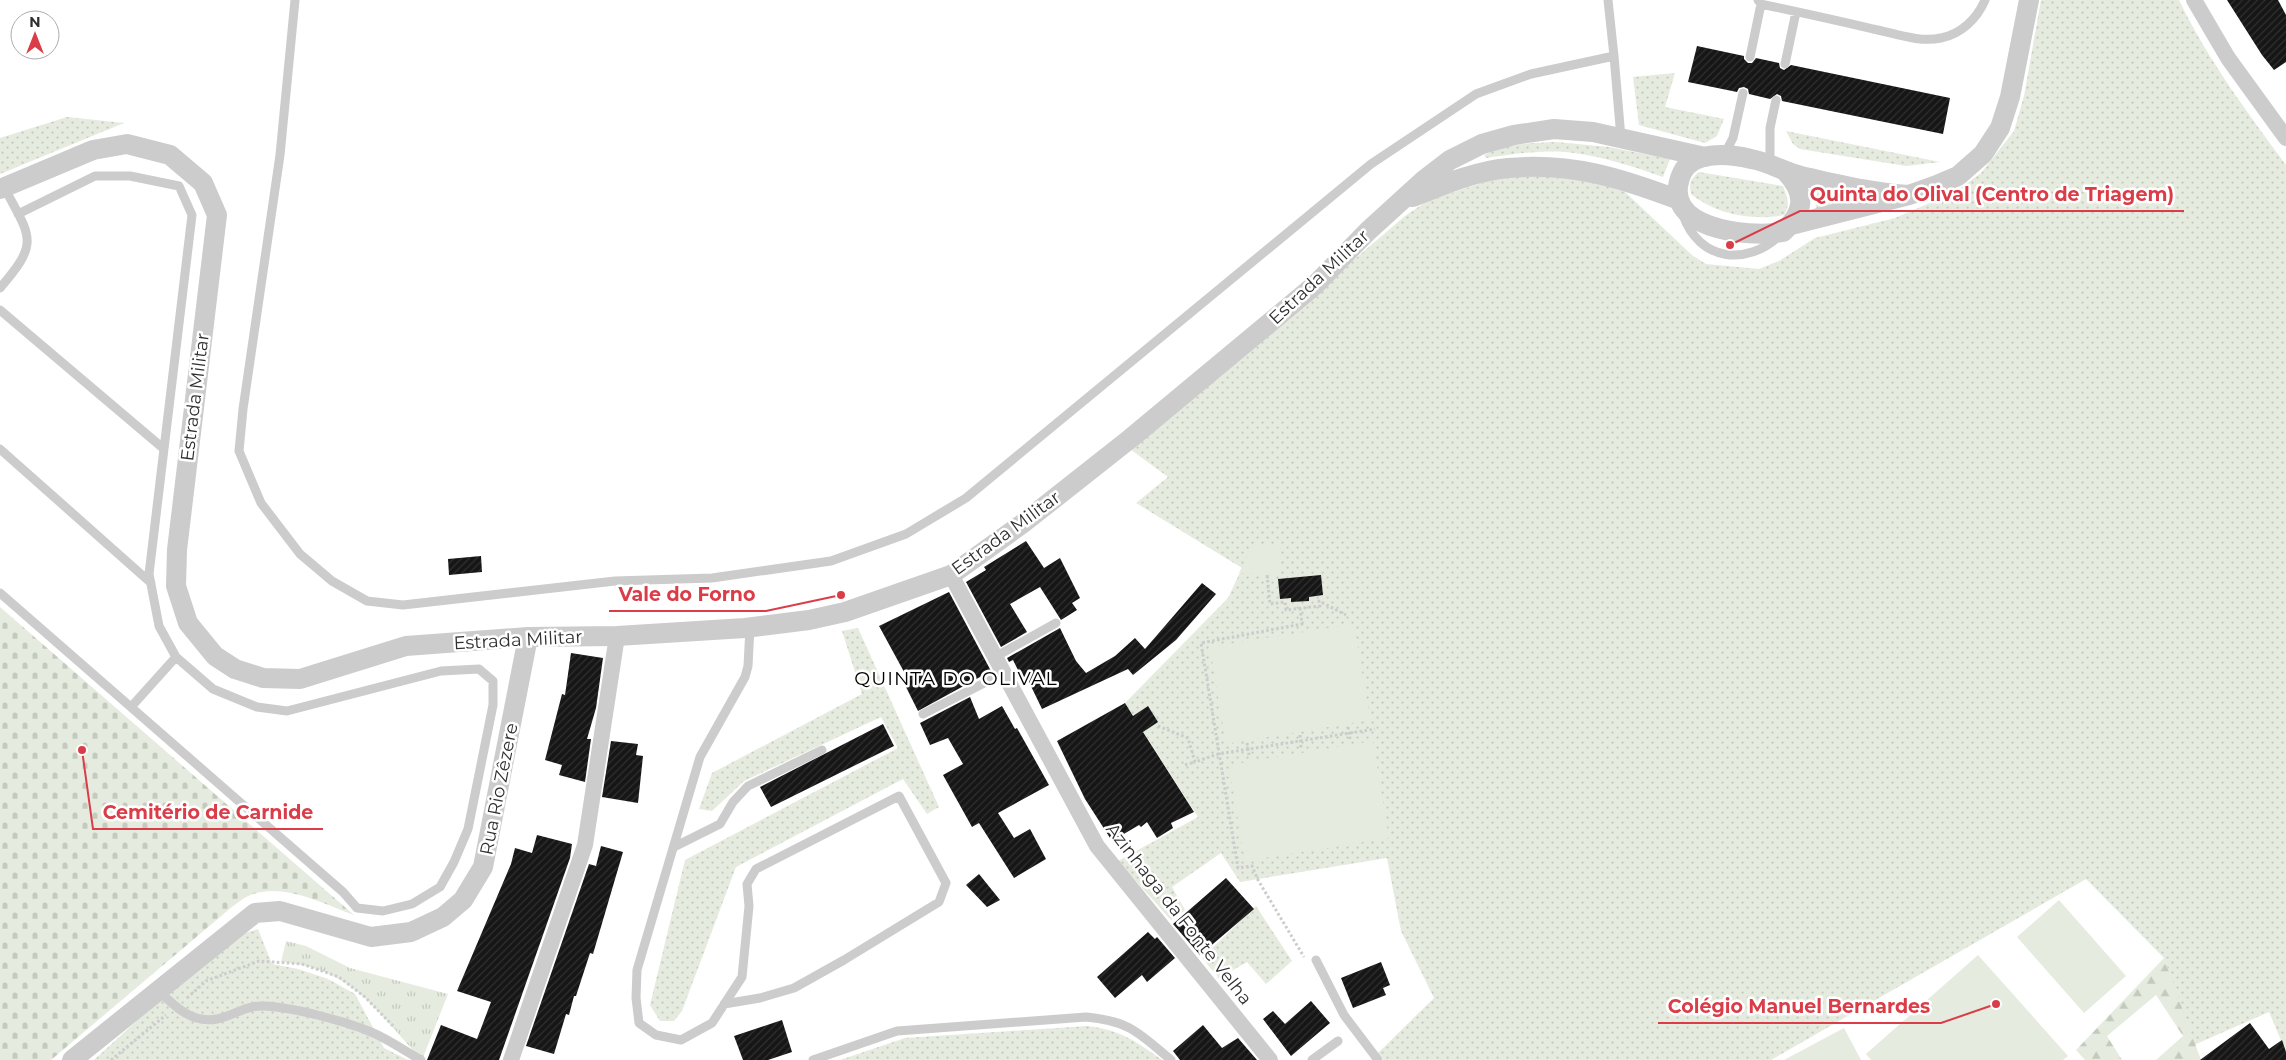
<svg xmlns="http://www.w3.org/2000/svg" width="2286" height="1060" font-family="Montserrat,sans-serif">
	<defs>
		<pattern id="grass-dots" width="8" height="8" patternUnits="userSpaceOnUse" patternTransform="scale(1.25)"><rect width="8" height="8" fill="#e5ebde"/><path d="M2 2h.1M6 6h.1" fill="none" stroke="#c5cabf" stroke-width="1.8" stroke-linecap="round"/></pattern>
		<pattern id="forest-firs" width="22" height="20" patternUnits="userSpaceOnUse" patternTransform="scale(1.25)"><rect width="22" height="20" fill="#e5ebde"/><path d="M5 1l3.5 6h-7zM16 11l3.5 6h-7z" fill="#c5cabf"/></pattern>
		<pattern id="cemetery-stones" width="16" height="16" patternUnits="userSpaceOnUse" patternTransform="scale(1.25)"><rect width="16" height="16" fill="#e5ebde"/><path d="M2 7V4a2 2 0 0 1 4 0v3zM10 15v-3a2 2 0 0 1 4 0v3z" fill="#c5cabf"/></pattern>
		<pattern id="park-tufts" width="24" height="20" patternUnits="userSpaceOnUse" patternTransform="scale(1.25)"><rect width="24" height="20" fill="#e5ebde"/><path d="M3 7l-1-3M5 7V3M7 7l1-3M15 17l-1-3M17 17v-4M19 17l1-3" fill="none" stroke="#c5cabf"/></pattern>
		<pattern id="building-hatch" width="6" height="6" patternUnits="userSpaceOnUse" patternTransform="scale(1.25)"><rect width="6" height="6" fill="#161616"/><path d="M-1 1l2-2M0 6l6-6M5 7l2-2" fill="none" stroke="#303030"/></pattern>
	</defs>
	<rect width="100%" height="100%" fill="#fff"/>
	<path fill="url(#grass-dots)" d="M2041,0H2179C2208,60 2247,112 2286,165V1052L2269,1012L2194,1045L2164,958L2086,879L1771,1060H1384L1378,1053L1434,998L1401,931L1387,858L1240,882L1221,853L1172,887L1185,910L1171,920L1118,861L1198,817L1125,703L1228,598L1242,568L1136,503L1168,477L1130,449L1208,385L1405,216L1427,201L1508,174L1590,180L1625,192L1693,256L1706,264L1759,269L1779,261L1815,238L1895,218L1955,192L1981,173L2014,131L2024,96Z
		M1675,73L1665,107L1724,119L1717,136L1705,143L1639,125L1633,77Z
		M67,117L124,123L0,174V138Z
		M1786,131L1940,162L1906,166L1800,149L1793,144Z
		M1556,142L1609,147L1670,159L1663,177C1634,167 1605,157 1574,153C1545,149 1514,154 1486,158L1484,155C1504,143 1534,143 1556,142Z
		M1699,172L1783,186C1787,197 1791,204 1784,215C1754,221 1716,215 1691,194C1689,184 1690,179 1699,172Z
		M1817,189L1855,196L1853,200L1816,211Z
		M858,628L939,807L927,814L903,779L736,867L682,1011L674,1021H660L650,1005L685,860L898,748L881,717L744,781L712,811L699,809L712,773L862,694L842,631Z
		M1256,906L1292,961L1266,984L1247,962L1219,978L1202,958Z
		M258,929L272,964L298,969L328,979L355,994L384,1048L408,1060H94L142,1016L239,935Z
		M1087,1026C1120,1030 1136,1041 1162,1060H840L905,1038Z"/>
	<path fill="url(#forest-firs)" d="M2164,958L2201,1060H2156L2183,1036L2156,995L2107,1036L2122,1060H2085L2076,1050Z"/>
	<path fill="url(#cemetery-stones)" d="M0,607L354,915C324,904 285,883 253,894C246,896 239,902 233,906L51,1060H0Z"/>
	<path fill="url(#park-tufts)" d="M286,941L306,946L350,968L448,994L422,1060C377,1013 354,968 281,962Z"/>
	<path fill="#e5ebde" d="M1253,544H1280L1281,575L1239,573Z
		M1354,624L1370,720L1226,744L1210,647Z
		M1373,741L1389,838L1245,861L1229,765Z
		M2059,900L2126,976L2084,1013L2017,937Z
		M1978,955L2068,1056L2063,1060H1871L1866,1054Z
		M1844,1028L1861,1060H1784Z"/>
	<path fill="url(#building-hatch)" d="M2227,0H2278L2286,15V62L2274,70L2262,55Z
		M1697,46L1744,56V59L1748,63H1752L1756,58L1779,63L1780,68L1784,70L1791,65L1950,98L1943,134L1782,101L1781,96L1777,94L1770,99L1749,94L1748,89L1744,87L1739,88L1737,92L1688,82Z
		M1026,541L1044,568L1060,558L1080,598L1072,603L1077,610L1061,620L1040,587L1010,604L1027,632L1001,647L966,582L986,570L984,567Z
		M481,556L482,572L449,575L448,559Z
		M1321,575L1323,595L1309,597V601L1291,602V598L1280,599L1278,579Z
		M1202,583L1216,594L1176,640L1133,675L1128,669L1042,709L1029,682L1025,684L1013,660L1009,662L1007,658L1060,628L1076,661L1086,673L1115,656L1135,638L1145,649Z
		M949,592L991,671L918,711L904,683L909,681L879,626Z
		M571,653L603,658L596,708L587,739H591L585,782L559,775L562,765L545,760L562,694L565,695Z
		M970,697L979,719L1002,706L1015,729L1017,728L1049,785L998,813L1014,838L1030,829L1046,859L1014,878L979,823L972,827L943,775L963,764L948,738L930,745L920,723Z
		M1125,703L1133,716L1148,706L1158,722L1143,732L1194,812L1171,823L1173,828L1157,838L1147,822L1141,827L1139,825L1112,841L1085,799L1057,741Z
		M883,724L894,746L771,807L760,787Z
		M611,741L638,744L636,755L643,756L638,803L602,797Z
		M537,835L572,844L570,858L499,1060H427L441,1025L477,1039L491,1002L457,991L511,864L515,848L532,853Z
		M601,846L623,852L593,954L590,953L576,996H574L569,1015L566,1014L554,1054L526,1046L589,864L596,866Z
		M979,874L1000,900L987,907L966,885Z
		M1226,878L1254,909L1200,955L1173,924Z
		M1148,932L1155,939L1157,937L1175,958L1147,982L1142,975L1115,998L1097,977Z
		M1381,962L1390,985L1383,988L1386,995L1353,1008L1341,978Z
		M1311,1001L1330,1023L1291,1056L1263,1019L1273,1011L1285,1024Z
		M782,1020L792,1052L768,1060H743L734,1036Z
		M2250,1023L2269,1049L2282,1040L2286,1052V1060H2200Z
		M1203,1025L1222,1048L1238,1038L1257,1060H1180L1173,1051Z"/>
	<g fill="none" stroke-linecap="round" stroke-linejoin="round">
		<path stroke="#ccc" stroke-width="3" stroke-dasharray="2.5 2.5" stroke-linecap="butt" d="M1267,575L1270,604L1285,602L1286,610L1320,606L1319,601L1346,615
			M1300,608L1302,624L1201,643L1238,868L1252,866L1258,880L1304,957
			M1158,726L1188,738L1195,762L1218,754L1375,729
			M1348,727L1350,739
			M1300,735L1301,749
			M1247,743L1249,755
			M1185,765L1195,762
			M187,998L206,981L259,961L302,964L339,977L365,997L395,1028
			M111,1060L166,1015"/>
		<path stroke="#ccc" stroke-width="9" d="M295,0L280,155L243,409L239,451L261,503L300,554L332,581L367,601L403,605L615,581L712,578L831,561L906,534L966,498L1371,164L1476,94L1531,74L1614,56L1621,138
			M1608,0L1614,56
			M1758,0L1761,4C1798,12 1836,20 1873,29C1894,33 1919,43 1941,38C1961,34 1977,19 1985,0
			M1750,57L1761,4
			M1785,64L1796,12
			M1724,155L1733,138L1743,93
			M1770,164V128L1776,100
			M1683,215C1699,261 1747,267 1780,235
			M0,288C40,242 31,238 4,187
			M0,310L164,449
			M0,449L151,583
			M0,593L343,892L357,908L383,911L412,904L440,887L454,862L468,829L493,705V681L479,669L441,671L287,711L257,707L213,689L176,657L159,626L149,574L192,215L179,186L130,176H95L18,214
			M995,657L1056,623
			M131,707L176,657
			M923,714L1004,673
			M674,847L720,824L733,802L748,786L822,750
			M1316,960L1344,1015L1378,1060
			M158,990C174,1006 192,1024 217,1019C233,1016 246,1005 264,1006C293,1007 344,1021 371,1032C388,1039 405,1051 421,1060
			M724,1004L760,998L794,988L844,960L939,902L946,883L899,796L756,869L747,884L749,906L742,977L712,1023L681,1040L656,1035L639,1023L636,998L637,970L700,757L745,677L748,666L750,627
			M813,1060L897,1031L1086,1017C1130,1021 1139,1033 1171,1060
			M1312,1060L1338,1041"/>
		<path stroke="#ccc" stroke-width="16" d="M2194,0L2228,58L2286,138
			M951,575L1097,846L1270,1060
			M511,1060L585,845L617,636"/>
		<path stroke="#ccc" stroke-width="20" d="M1786,172C1807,195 1804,212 1783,232C1748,238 1657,229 1682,173C1693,150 1730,154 1751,159C1769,162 1784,172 1801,176C1837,184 1872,193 1909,195
			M0,189L93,150L127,144L170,155L203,183L217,215L177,550L176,586L188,623L215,656L235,669L263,678L300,679L406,646L528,637L617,636L745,628L809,620L845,612L951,575L1022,524L1131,438L1315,285L1368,231L1424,180L1450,160L1482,144L1514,135L1554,129L1593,132L1705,157
			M1413,197C1443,185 1475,171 1508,168C1571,162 1621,178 1679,200
			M1791,225L1909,195L1937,185L1958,176L1983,154L2000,128L2010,97L2029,0
			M72,1060L255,913L280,911L371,937L411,932L443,917L463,900L483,867L528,637"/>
	</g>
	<g text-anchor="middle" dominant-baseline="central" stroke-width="5" stroke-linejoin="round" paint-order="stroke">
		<g font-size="18" fill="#2f2f2f" stroke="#fff">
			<text transform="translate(1319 277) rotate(-43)">Estrada Militar</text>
			<text transform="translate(195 397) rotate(-83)">Estrada Militar</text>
			<text transform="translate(1006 533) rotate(-36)">Estrada Militar</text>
			<text transform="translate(518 640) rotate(-3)">Estrada Militar</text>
			<text transform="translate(499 789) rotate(-79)">Rua Rio Zêzere</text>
			<text transform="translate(1179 914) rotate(52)">Azinhaga da Fonte Velha</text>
		</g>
		<g font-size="19" letter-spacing="1" fill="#000" stroke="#fff">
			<text x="956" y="678">QUINTA DO OLIVAL</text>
		</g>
	</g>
	<path fill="none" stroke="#da3d48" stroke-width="2" d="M1730 245L1800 211H2184M841 595L766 611H609M82 750L93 829H323M1996 1004L1941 1023H1658"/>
	<g fill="#da3d48" stroke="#fff" stroke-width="2">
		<circle cx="1730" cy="245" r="5"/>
		<circle cx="841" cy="595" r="5"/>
		<circle cx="82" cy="750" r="5"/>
		<circle cx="1996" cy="1004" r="5"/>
	</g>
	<g font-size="19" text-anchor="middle" font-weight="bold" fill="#da3d48" stroke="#fff" stroke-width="5" stroke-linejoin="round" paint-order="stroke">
		<text x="1992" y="201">Quinta do Olival (Centro de Triagem)</text>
		<text x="687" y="601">Vale do Forno</text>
		<text x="208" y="819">Cemitério de Carnide</text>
		<text x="1799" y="1013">Colégio Manuel Bernardes</text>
	</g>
	<g transform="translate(35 35)"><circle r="24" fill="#ffffff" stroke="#acacac"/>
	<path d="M0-4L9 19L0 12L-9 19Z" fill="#da3d48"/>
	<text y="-8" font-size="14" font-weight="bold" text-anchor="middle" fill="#2f2f2f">N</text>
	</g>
</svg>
